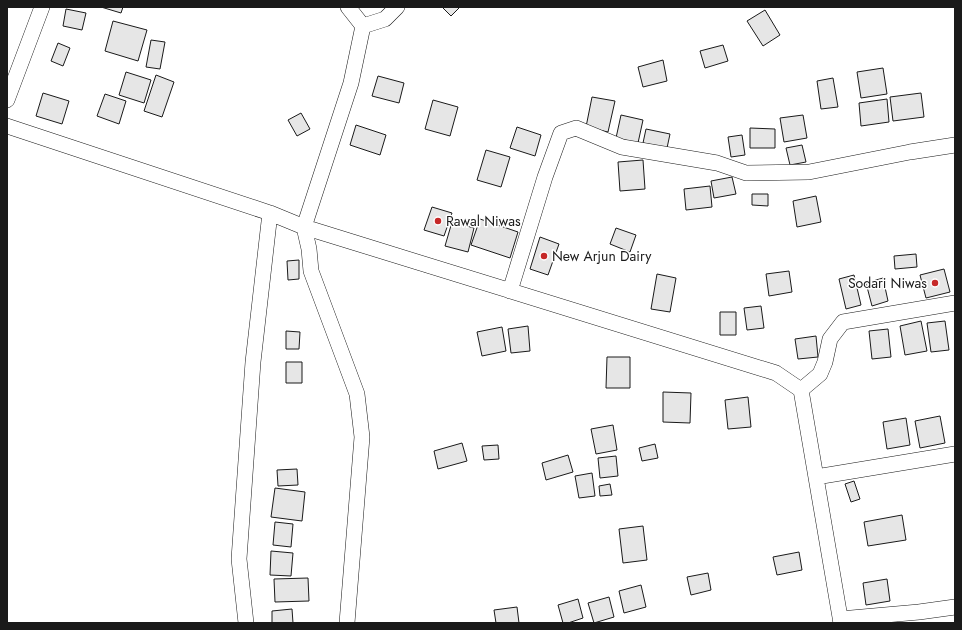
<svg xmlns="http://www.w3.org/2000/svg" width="962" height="630" font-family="Jost,sans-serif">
	<rect width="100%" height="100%" fill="#fff"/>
	<path fill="#e6e6e6" stroke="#1a1a1a" d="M101,7H123L121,13Z
		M442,7H460L451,16Z
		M66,9L86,13L82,30L63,26Z
		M765,10L780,35L763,46L747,21Z
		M113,21L147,30L138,61L105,51Z
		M151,40L165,42L160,69L146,67Z
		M58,43L70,48L63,66L51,61Z
		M723,45L728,61L705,68L700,51Z
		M663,60L667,81L643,87L638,67Z
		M883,68L887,94L861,98L857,72Z
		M126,72L151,80L144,103L119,95Z
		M156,75L174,82L162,117L144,111Z
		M378,76L404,83L399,103L372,96Z
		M833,78L838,107L821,109L817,81Z
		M43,93L69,101L62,124L36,116Z
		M921,93L924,117L893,121L890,97Z
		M105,94L126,101L119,124L97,116Z
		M592,97L615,101L608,132L586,127Z
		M887,99L889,122L861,126L859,103Z
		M433,100L458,107L450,136L425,129Z
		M301,113L310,129L297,136L288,120Z
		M621,115L643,120L638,143L616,138Z
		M803,115L807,138L784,142L780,118Z
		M356,125L386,135L380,155L350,145Z
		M517,127L541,135L535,156L510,148Z
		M750,128L775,129V148H750Z
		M646,129L670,134L667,148L643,143Z
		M742,135L745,155L731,157L728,137Z
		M802,145L806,162L790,165L786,148Z
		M486,150L510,157L501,187L477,180Z
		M643,160L645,189L620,191L618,162Z
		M732,177L736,194L714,198L711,181Z
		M710,186L712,207L686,210L684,189Z
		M752,194H768V206L752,205Z
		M816,196L821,222L797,227L793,201Z
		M432,207L452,213L444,236L424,230Z
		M480,219L518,232L510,258L471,245Z
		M452,222L474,228L468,252L445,246Z
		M616,228L636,235L630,252L610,244Z
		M540,237L559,244L548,275L530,269Z
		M916,254L917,267L895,269L894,256Z
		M299,260V279L288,280L287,261Z
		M944,269L950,292L926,298L920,275Z
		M789,271L792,292L769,296L766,274Z
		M657,274L676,278L670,312L651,309Z
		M854,275L861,305L846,309L839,279Z
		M883,278L888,301L872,306L866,283Z
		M761,306L764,328L747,330L744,308Z
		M720,312H736V335H720Z
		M921,321L927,351L905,355L900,326Z
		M945,321L949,350L931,352L927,323Z
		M528,326L530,351L511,353L508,329Z
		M502,327L506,351L482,356L477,332Z
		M888,329L891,357L872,359L869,331Z
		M286,331L300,332L299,349H286Z
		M816,336L818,357L798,359L795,339Z
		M607,357H630V388H606Z
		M286,362H302V383H286Z
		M663,392L691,393L690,423L663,422Z
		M748,397L751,427L728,429L725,400Z
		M940,416L945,443L920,448L915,421Z
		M906,418L910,445L887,449L883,422Z
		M613,425L617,450L596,454L591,429Z
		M462,443L467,461L438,469L434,451Z
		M655,444L658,458L642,461L639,448Z
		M498,445L499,459L484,460L482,446Z
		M568,455L573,472L546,480L542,463Z
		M616,456L618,476L600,478L598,458Z
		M297,469L298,485L278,486L277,470Z
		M592,473L595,496L579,498L575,476Z
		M854,481L860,499L851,502L845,484Z
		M610,484L612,495L600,496L599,486Z
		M275,488L305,492L302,521L271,517Z
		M902,515L906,540L868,546L864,522Z
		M275,522L293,524L291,547L273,545Z
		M643,526L647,560L623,563L619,529Z
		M271,551L293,553L291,576L270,575Z
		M799,552L802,570L777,575L773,557Z
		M708,573L711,590L691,595L687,577Z
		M308,578L309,601L275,602L274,579Z
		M887,579L890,601L866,605L863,583Z
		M641,585L646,607L624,613L619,591Z
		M609,597L614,617L594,623L588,603Z
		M578,599L583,618L568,623H563L558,605Z
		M517,607L519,623H496L494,610Z
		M292,609L293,623H272V611Z"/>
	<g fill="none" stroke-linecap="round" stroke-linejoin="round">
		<g stroke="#1a1a1a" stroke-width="16">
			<path id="minor" d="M363,26L385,19L397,7
				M7,100L42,7
				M7,126L270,213L304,227L776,373L801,390L841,623
				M510,291L545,177L561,133L576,128L622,147L717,163L746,173L809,172L910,152L955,145
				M801,390L820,374L825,362L830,339L843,322L955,303
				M816,477L955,454
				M840,619L919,612L955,607
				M246,623L239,559L253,362L270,213
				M347,623L362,437L357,394L311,271L309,249L304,227L351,83L363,26L348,7"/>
		</g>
		<use href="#minor" stroke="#fff" stroke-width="15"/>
	</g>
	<g fill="#c62828" stroke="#fff" stroke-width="1.5">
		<circle cx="438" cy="221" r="4"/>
		<circle cx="544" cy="256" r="4"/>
		<circle cx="935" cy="283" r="4"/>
	</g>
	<g text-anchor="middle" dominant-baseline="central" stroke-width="3" stroke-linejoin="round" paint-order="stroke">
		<g font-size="14" fill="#1a1a1a" stroke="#fff" text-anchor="start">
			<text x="446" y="221">Rawal Niwas</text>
			<text x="552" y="256">New Arjun Dairy</text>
			<text x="927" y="283" text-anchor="end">Sodari Niwas</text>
		</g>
	</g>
	<rect width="962" height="630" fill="none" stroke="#1a1a1a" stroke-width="16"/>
</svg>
